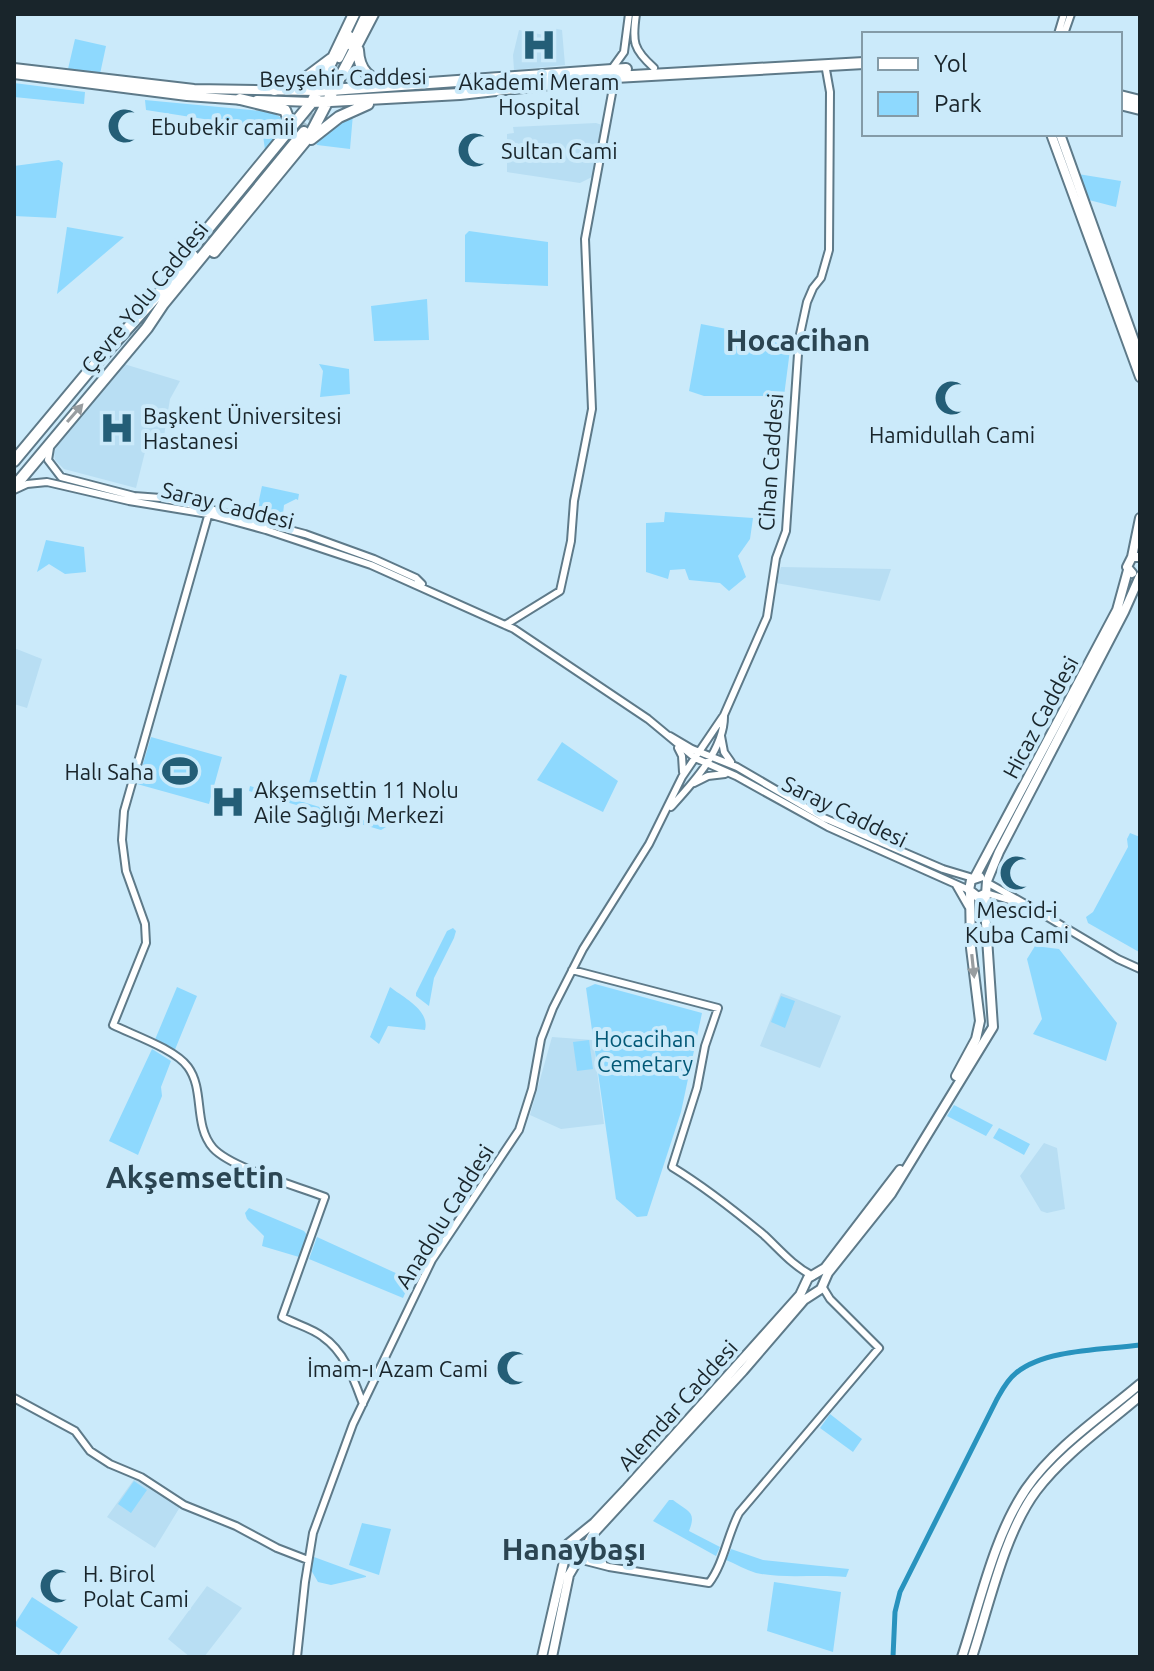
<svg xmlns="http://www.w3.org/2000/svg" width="1154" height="1671" font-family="Ubuntu,sans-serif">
	<rect width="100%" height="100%" fill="#cbeafa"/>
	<path fill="#b8def3" d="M552,28L562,30L565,65L514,70L513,55L519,30L544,35Z
		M596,123L602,125L592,177L580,183L507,172V134L514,133L513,127Z
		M124,364L180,381L170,399L163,442L148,440L136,488L64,469L55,460L54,453L59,441Z
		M781,567L891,569L880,601L776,583Z
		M14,648L42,659L27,708L14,704Z
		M781,993L841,1016L820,1068L760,1046Z
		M552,1037L593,1040L604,1124L561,1129L530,1115Z
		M1044,1143L1057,1148L1065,1209L1047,1213L1041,1211L1020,1176Z
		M135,1478L180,1507L155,1548L107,1517Z
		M207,1586L242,1608L204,1657H190L168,1639Z"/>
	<path fill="#8ed9fe" d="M75,39L106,46L100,74L68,69Z
		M14,83L85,92L84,104L14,97Z
		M145,100L271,112L282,118L275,138L265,150L263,135L255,127L146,110Z
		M353,114L350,149L317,145L315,141Z
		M59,160L63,163L56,218L14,216V166Z
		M1078,174L1121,181L1116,207L1089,200Z
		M67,227L124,237L57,294Z
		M469,231L548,242V286L465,282V235Z
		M427,299L429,340L374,341L371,306Z
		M701,324L768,337L790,350L784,396H704L689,391Z
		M319,364L349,369L350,394L320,397L323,371Z
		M262,486L299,494L298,500L296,499L284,505L283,514L273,512L271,519L256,514Z
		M665,512L753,518L750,539L738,556L746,577L729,591L720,583L689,580L685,569L670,570L668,579L646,572V523L664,522Z
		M46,540L84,547L86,572L65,574L49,564L37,572Z
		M340,674L347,676L313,794L306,793Z
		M151,737L222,757L209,804L137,784Z
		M562,742L618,781L603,812L537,780Z
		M250,786L386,827L381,830L249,791Z
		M1130,833L1140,837L1139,952L1088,923L1086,917L1093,912L1128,847L1127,839Z
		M453,928L456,931L454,938L434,978L429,1006L416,996V993L447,931Z
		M1035,946L1059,949L1117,1023L1106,1061L1033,1034L1042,1019L1027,959Z
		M595,984L702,1013L681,1112L647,1216L637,1217L616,1199L586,988Z
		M177,987L197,996L174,1052L154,1042Z
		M390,987C404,998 430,1010 425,1030L388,1026L379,1044L370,1037Z
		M781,996L795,1001L785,1028L771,1022Z
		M589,1040L593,1069L577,1071L573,1042Z
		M152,1049L171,1061L161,1087L162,1096L138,1155L109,1141Z
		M954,1105L993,1125L986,1136L947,1116Z
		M999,1128L1030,1144L1024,1155L993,1138Z
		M249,1208L304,1231L307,1235L299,1257L262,1246L264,1236L247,1219L245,1213Z
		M317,1237L411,1280L403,1298L309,1259Z
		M830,1414L862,1439L853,1452L820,1428Z
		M134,1481L147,1490L131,1513L118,1504Z
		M669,1500H673C688,1512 697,1511 689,1531L720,1547L716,1556L653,1521Z
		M362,1523L391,1529L379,1575L349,1565Z
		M731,1549L763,1560L849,1569L846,1577C816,1574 785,1579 756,1573C746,1570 736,1564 726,1560Z
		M314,1557L366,1576V1577L331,1585L318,1582L311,1570Z
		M774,1582L841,1592L833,1652L767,1631Z
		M32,1597L78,1627L59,1655L14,1625Z"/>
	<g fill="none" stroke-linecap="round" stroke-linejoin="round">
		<path stroke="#2893be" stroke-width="5" d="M893,1657L895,1612L900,1592L997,1399C1002,1390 1007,1380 1016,1373C1045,1349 1103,1350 1140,1345"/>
		<path stroke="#a7c3d1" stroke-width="8" stroke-dasharray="8 4" stroke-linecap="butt" d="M300,129L316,104L339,58"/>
		<g stroke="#5e7a89" stroke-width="10">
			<path id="minor" d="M636,14C632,42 633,49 654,68
				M1058,34L1064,14
				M1064,34L1071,14
				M611,70L624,52L629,14
				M50,448L48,460L61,477L134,496L161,498L210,509L305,534L374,559L416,578L422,584
				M14,490L27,484L47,482L129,501L208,514L266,530L371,565L514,629L648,719L695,758L736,776L828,827L969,890
				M210,509L124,811L122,840L126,871L145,924L146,943L113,1025C133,1035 175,1049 188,1067C205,1090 193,1125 213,1148C231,1168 297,1186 325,1197L282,1317C295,1324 312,1328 323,1337C345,1352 354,1380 363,1404
				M505,625L560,591L571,541L574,501L592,409L585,239L615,77
				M670,736L692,749L737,767L824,818L943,869L973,878
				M721,736L724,752L731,762
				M678,748L682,756L683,772
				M694,783L708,776L725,774
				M671,807C692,784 725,749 724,715
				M956,885L968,906
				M986,893L1029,906L988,883
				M1029,906L1118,959L1140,969
				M572,970L718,1008L705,1046L697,1088L672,1167C705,1187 734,1210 764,1235C780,1250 793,1266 813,1276
				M14,1398L75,1431L90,1451L110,1464L141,1477L184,1505L236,1526L277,1548L308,1560
				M584,1550L603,1563
				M578,1559L609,1567L709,1583C724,1563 727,1536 739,1513L879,1348L830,1299L822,1286
				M297,1657L305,1582L313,1533L353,1424L432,1260L519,1130L532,1089L541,1039L553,1008L583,949L649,844L682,777L724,715L767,617L776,558L786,531L799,339L807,302L813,288L821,278L829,250L830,92L825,64"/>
		</g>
		<g stroke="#5e7a89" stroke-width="12">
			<path id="major" d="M351,46L366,14
				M339,58L350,36
				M14,68L194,89L317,91
				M14,74L187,96L244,100
				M257,100L312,102
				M1051,134L1140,377
				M1060,134L1140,357
				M1132,557L1140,518
				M1132,573L1127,567L1132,557H1140
				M975,877L1117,610L1128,570
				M980,877L971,880L969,890L978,897L986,893
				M956,1076L976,1039L980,1021L971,948L970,892
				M542,1657L568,1544L594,1523L627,1488L800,1295L808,1278L825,1268L900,1170
				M552,1657L569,1575L593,1534L743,1371L804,1300L821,1289L828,1273L891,1194L993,1027L985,908L987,881L999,852L1124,612L1140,576
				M962,1657C980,1603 994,1536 1026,1489C1055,1447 1102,1416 1140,1384
				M972,1657C989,1606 1004,1534 1036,1491C1064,1454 1105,1426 1140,1396"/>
		</g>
		<g stroke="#5e7a89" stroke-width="14">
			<path id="highway" d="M358,50C359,71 369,79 389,85
				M274,90L307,77L331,59
				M317,91L626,69
				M1120,96L1140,101
				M240,99L285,110L289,120L285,132
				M312,102L460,94L615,77L864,63
				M1120,104L1140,109
				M311,139L339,117L368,104
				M214,252L310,135L373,14
				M184,258L312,102L354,14
				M14,461L89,371L193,256
				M14,487L147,328L163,304L304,132"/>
		</g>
		<use href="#minor" stroke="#fff" stroke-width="6"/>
		<use href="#major" stroke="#fff" stroke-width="8"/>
		<use href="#highway" stroke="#fff" stroke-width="10"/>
	</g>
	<defs><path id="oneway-solid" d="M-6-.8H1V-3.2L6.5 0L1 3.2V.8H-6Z" transform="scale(2)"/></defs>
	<g fill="#989da0">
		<use href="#oneway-solid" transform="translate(75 413) rotate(-49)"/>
		<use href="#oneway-solid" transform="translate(973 966) rotate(84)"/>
	</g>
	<defs>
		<g id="hospital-bare" transform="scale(2.76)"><path d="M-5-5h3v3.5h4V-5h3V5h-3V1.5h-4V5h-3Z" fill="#245e77" stroke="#cbeafa" stroke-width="2.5" paint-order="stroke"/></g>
		<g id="mosque-bare" transform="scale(2.76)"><path d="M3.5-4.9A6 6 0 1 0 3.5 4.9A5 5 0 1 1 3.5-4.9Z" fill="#245e77" stroke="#cbeafa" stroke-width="2.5" paint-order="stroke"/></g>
		<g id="stadium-bare" transform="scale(2.76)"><path d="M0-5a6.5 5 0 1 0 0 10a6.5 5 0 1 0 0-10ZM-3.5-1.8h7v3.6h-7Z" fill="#245e77" stroke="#cbeafa" stroke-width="2.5" paint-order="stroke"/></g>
	</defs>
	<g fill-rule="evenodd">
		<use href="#hospital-bare" x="539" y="45"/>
		<use href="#mosque-bare" x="125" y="126"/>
		<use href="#mosque-bare" x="475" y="150"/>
		<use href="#mosque-bare" x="952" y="398"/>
		<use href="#hospital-bare" x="117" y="428"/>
		<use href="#stadium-bare" x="180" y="771"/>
		<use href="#hospital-bare" x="228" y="802"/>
		<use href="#mosque-bare" x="1017" y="873"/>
		<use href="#mosque-bare" x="514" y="1368"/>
		<use href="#mosque-bare" x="57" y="1586"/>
	</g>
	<g text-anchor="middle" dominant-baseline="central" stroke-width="8" stroke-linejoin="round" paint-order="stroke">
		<g font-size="22" fill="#19252b" stroke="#cbeafa">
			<text transform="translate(343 77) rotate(-1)">Beyşehir Caddesi</text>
			<text transform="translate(144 297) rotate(-51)">Çevre Yolu Caddesi</text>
			<text transform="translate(770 462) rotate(-86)">Cihan Caddesi</text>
			<text transform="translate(228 505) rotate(14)">Saray Caddesi</text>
			<text transform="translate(1040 717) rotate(-62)">Hicaz Caddesi</text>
			<text transform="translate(845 811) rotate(26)">Saray Caddesi</text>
			<text transform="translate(444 1216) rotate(-58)">Anadolu Caddesi</text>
			<text transform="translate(677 1405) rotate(-48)">Alemdar Caddesi</text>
		</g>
		<g font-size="22" fill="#19252b" stroke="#cbeafa" text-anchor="start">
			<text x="539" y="81" text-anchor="middle">Akademi Meram<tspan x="539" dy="25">Hospital</tspan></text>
			<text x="151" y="126">Ebubekir camii</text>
			<text x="501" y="150">Sultan Cami</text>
			<text x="143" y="415">Başkent Üniversitesi<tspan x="143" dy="25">Hastanesi</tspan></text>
			<text x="952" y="434" text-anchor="middle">Hamidullah Cami</text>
			<text x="154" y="771" text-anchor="end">Halı Saha</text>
			<text x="254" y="789">Akşemsettin 11 Nolu<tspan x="254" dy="25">Aile Sağlığı Merkezi</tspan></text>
			<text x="1017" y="909" text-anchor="middle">Mescid-i<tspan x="1017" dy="25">Kuba Cami</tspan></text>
			<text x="488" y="1368" text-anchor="end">İmam-ı Azam Cami</text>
			<text x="83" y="1573">H. Birol<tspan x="83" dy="25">Polat Cami</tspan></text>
		</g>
		<g font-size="22" fill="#025876" stroke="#cbeafa">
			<text x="645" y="1038">Hocacihan<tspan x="645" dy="25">Cemetary</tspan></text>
		</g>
		<g font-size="30" font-weight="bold" fill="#2b4552" stroke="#cbeafa">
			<text x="798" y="340">Hocacihan</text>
			<text x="195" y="1177">Akşemsettin</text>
			<text x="574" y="1549">Hanaybaşı</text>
		</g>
	</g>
	<rect width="1154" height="1671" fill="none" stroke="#19252b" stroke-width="32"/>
	<rect x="862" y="32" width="260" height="104" fill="#cbeafa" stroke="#849ba7" stroke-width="2"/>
	<rect x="878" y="58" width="40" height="12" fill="#ffffff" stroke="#849ba7" stroke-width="2"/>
	<text x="934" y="72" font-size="24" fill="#19252b">Yol</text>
	<rect x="878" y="92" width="40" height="24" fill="#8ed9fe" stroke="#849ba7" stroke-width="2"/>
	<text x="934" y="112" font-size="24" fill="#19252b">Park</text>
</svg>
